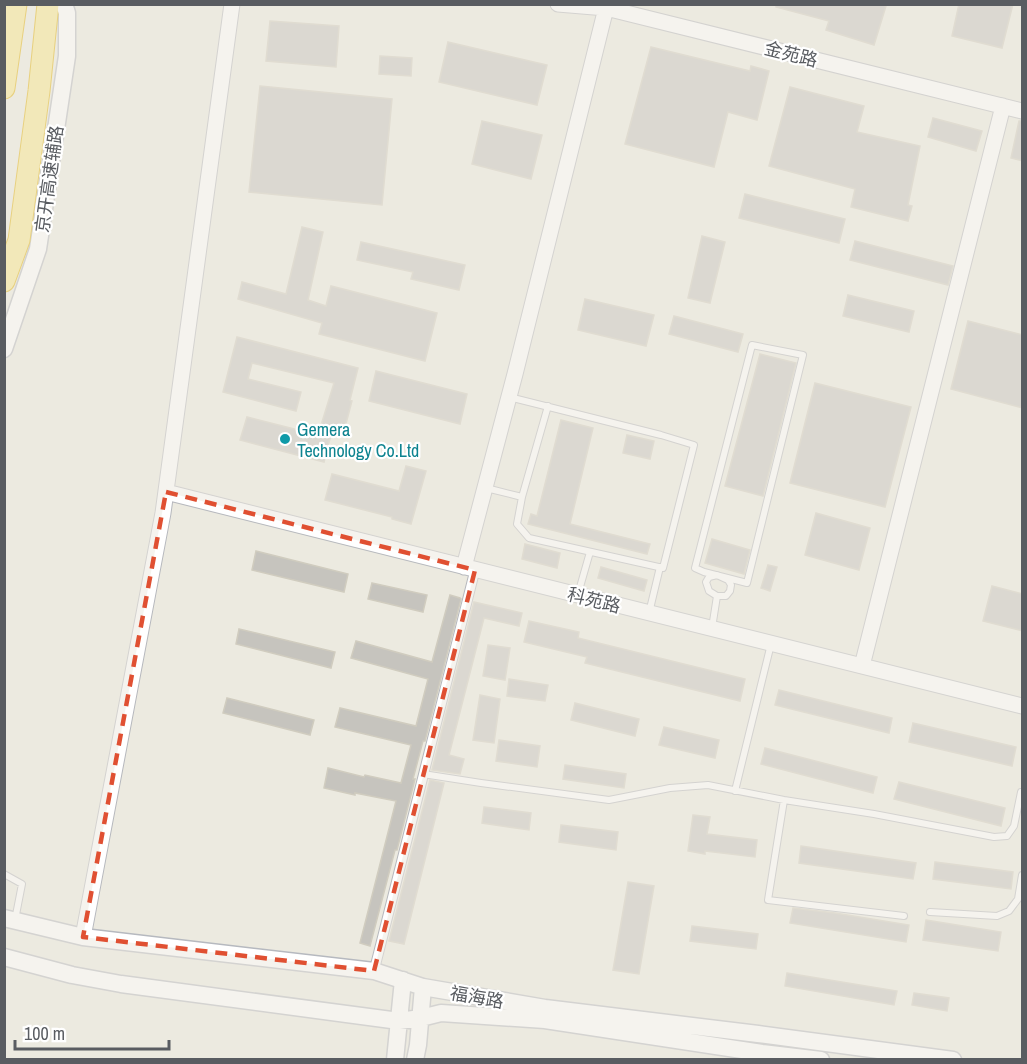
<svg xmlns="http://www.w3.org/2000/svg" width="1027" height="1064" font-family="'Archivo Narrow','Noto Sans SC',sans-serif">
	<rect width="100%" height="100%" fill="#eceae0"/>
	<path fill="#c6c4be" stroke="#d0ccbf" stroke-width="1.5" d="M776,4H880L886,6L874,45L826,30L829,21L776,7Z
		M959,4H1013L1002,48L952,36Z
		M270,21L339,26L336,67L266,61Z
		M448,42L547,65L537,105L439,82Z
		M651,47L750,71L751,66L769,71L757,120L728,112L714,167L625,144Z
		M380,56L412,58L411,76L379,74Z
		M260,86L392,99L382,205L249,192Z
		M790,87L864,106L857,132L920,146L908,205L912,206L908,221L851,207L855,189L769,166Z
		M933,118L982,131L976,151L928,137Z
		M482,121L542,135L531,179L472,164Z
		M1019,121H1023V161L1011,158Z
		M745,194L845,219L839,243L739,218Z
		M302,227L323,232L308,300L326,306L331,286L437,313L425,361L319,334L322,323L238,299L242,282L286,294Z
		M702,236L725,242L710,303L688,298Z
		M855,241L953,266L948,285L850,260Z
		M361,242L465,265L459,290L411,279L413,272L357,260Z
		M848,295L914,311L909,332L843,316Z
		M585,299L654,315L646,346L578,330Z
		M674,316L743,334L738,352L669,334Z
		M968,321L1023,335V408L951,389Z
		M237,337L358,368L350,400L352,401L343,435L332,431L324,462L240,440L247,417L318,435L334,383L252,363L248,379L301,392L296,411L223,392Z
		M760,354L796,363L763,496L725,486Z
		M376,371L467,394L460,424L369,401Z
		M815,383L911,407L885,507L790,483Z
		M561,420L593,428L570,524L650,544L647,554L528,524L531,514L537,516Z
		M627,435L654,441L650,459L623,453Z
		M406,466L426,471L411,524L392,519V517L325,500L332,474L399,491Z
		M816,513L870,528L859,570L805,555Z
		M712,539L750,550L744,574L705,563Z
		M525,544L560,553L557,568L522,559Z
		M256,551L348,574L344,592L252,570Z
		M768,565L777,567L770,591L761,588Z
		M601,567L647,580L644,591L598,578Z
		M372,583L427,595L423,612L368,599Z
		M992,586L1023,594V631L983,621Z
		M450,595L460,598L461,599L425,741H423L413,779H415L397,850H395L370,946L360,943L396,801L355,793V795L324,788L328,768L364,777L365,775L401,783L411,745L335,727L340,708L416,726L428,679L351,658L356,641L432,662Z
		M474,602L522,613L519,626L484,618L449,755L464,759L460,774L432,770Z
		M529,621L579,632L578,638L745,679L740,701L585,663L587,657L524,642Z
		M239,629L335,652L331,668L236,644Z
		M488,645L510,648L505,680L483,676Z
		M509,679L548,685L545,701L507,696Z
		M779,690L892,718L889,733L775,705Z
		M480,695L500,699L494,743L473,740Z
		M227,698L314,720L310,735L223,713Z
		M575,703L639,719L635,736L571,720Z
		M913,723L1016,747L1012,766L909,742Z
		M664,727L719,740L715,758L659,745Z
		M499,740L540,746L537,767L496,761Z
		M765,748L877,777L873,793L761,764Z
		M565,765L626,774L624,788L563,779Z
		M430,780L444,783L404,944L389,941Z
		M899,782L1005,808L1001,826L894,799Z
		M484,807L531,813L529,830L482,823Z
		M693,815L710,817L707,834L757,840L755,857L705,851V854L688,851Z
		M561,825L618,832L616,850L559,842Z
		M801,846L916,863L913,879L799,863Z
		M935,862L1013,872L1011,889L933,879Z
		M628,882L654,886L639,974L613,970Z
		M793,908L835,913L909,925L906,942L790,923Z
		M926,920L1001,932L998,951L923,940Z
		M692,926L758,934L756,949L690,941Z
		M787,973L897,991L894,1005L785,986Z
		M914,993L949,998L947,1011L912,1005Z"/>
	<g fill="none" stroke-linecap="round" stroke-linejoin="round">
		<g stroke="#b6b8bd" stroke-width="8">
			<path id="service" d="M752,345L803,355L747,583L704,572L695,568Z
				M486,488L522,497L517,524L529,538L663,568L694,445L661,435L509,397
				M522,497L548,406
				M717,575L728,580L731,585L730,591L726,596H717L709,591L706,582L709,577Z
				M578,594L590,552
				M649,613L660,567
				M712,628L717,596
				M423,774L481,783L609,800L670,788L708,785L784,800L874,814L994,837L1007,836L1014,826L1021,792L1022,793
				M735,791L771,644
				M784,800L768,900L904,916
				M4,874L22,884L15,920
				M930,912L997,916L1009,911L1018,899L1022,875"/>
		</g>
		<g stroke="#b6b8bd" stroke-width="11">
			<path id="pedestrian" d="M374,971L475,570"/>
		</g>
		<g stroke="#b6b8bd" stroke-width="17">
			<path id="tertiary" d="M558,4L606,8L1022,111
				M166,492L1022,706
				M464,567L515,374L607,4
				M862,666L1003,106
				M83,937L163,513L232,4"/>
		</g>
		<g stroke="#b6b9bf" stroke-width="19">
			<path id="secondary" d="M4,349L38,249L67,56V13L64,4
				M4,918L83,937L374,971L423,987L545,1008L758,1034L953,1060
				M4,957L72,975L121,984L399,1021L421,1018L441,1013L545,1020L762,1053L821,1060
				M395,1060L403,980
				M415,1060L418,1045L423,987"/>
		</g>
		<g stroke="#e2b30a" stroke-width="23">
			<path id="motorway" d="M4,88L16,4
				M4,281L19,240L39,91L48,4"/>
		</g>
		<use href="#service" stroke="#fff" stroke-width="6"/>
		<use href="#pedestrian" stroke="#fff" stroke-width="9"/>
		<use href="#tertiary" stroke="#fff" stroke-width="15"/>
		<use href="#secondary" stroke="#fff" stroke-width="16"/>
		<use href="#motorway" stroke="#f8e78b" stroke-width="21"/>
	</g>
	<path d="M0 0H1027V1064H0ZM166,492L475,570L374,971L83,937Z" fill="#eceae0" fill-opacity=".55" fill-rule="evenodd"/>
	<path fill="none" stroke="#e05032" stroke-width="4.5" stroke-dasharray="12 8" stroke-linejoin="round" d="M166,492L475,570L374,971L83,937Z"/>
	<circle fill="#0f9aa8" stroke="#fff" stroke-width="2" cx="285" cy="439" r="6"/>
	<g text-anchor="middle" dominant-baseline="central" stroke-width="4.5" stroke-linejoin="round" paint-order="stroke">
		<g font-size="18" fill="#595c61" stroke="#fff">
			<text transform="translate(791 54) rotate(14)">金苑路</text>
			<text transform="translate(49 179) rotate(-82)">京开高速辅路</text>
			<text transform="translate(594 600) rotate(14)">科苑路</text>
			<text transform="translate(477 997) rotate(10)">福海路</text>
		</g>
		<g font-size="18" fill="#0d838f" stroke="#fff" text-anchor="start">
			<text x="297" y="429">Gemera<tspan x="297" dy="21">Technology Co.Ltd</tspan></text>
		</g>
	</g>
	<rect width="1027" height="1064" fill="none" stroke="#595c61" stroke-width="12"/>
	<path d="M15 1040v9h154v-9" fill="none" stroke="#595c61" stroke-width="3"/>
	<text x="24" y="1040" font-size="18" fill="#595c61" stroke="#ffffff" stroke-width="4.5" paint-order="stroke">100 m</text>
</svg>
